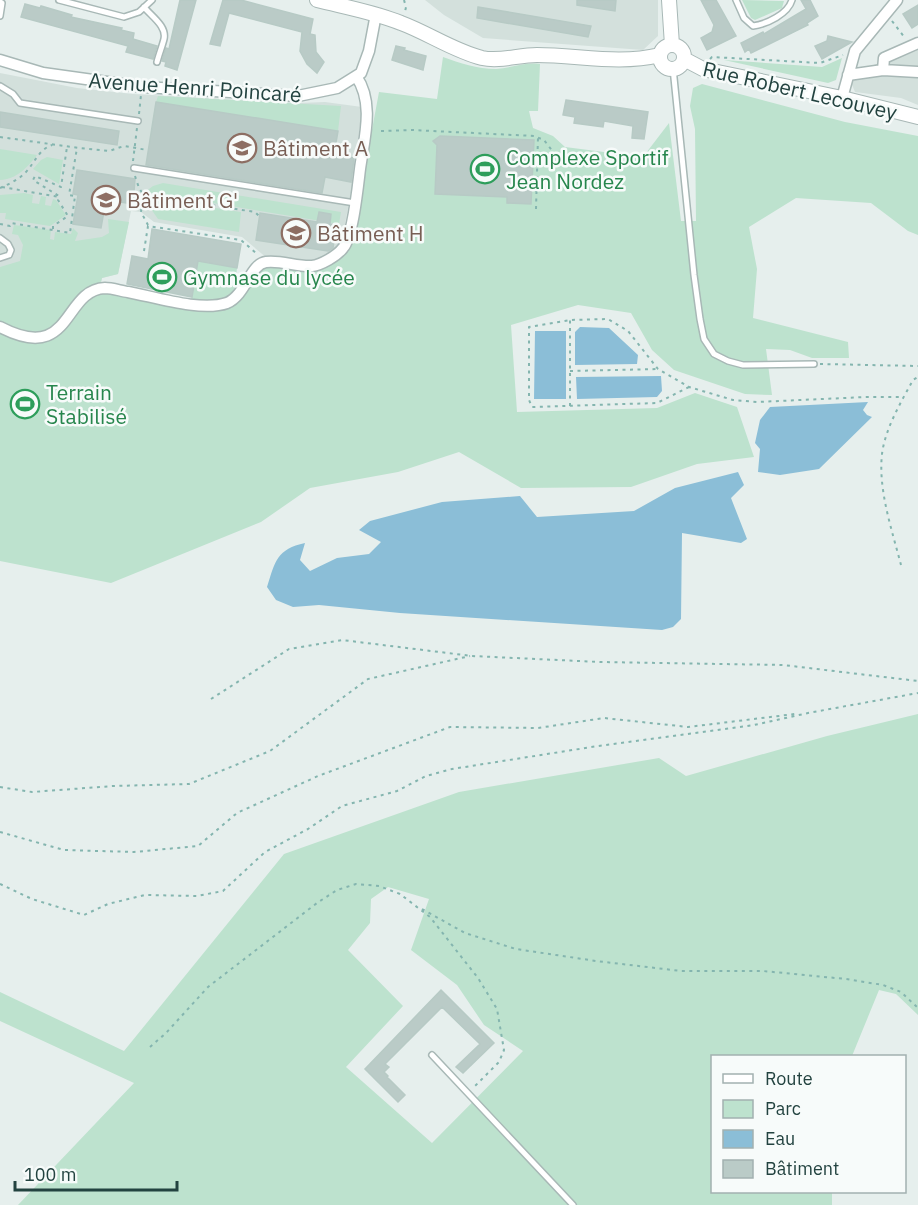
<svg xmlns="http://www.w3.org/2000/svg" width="918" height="1205" font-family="'IBM Plex Sans',sans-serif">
	<rect width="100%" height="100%" fill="#e6efed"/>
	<path fill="#d3e0dc" d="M425,0H658V36L643,50L483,38L444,15Z
		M918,48V105L901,98L855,92L848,75Z
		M0,73L77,88L133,94L300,103L325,102L362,107L353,182L344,229H347L339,248L328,256L312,262L268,259L242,237L154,222L141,212L131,211L118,274L102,278L100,286L0,325Z"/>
	<path fill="#bde2ce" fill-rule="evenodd" d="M742,0L784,1L782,8L755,20L751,18Z
		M443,57C460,63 477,69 496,69C511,68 525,62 540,64L538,111H529L533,128L553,136L565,147L643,157L669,123L681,221H696L695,129L690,106L693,88L702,84L845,122L918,136V235L908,231L871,203L796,198L749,227L757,269L753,318L848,342L849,358H812L790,350L766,349L772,395L745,394L674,370L652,350L631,313L578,305L511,325L517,412L657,408L695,393L737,407L754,457L697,464L631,487L521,488L459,452L398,472L310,488L261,522L111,583L0,561V331L37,340L83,300L102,292L228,307L245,294L261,266L315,268L353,232L379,92L437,99Z
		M842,58L836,80L828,83L724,60L822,67Z
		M158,96L341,106L338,131L156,102Z
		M0,149L37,155C27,168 17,179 0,180Z
		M47,157L63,160L59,184L33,169L41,160Z
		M163,183L341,212L339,224L145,192L153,186Z
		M24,193L33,195L32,203L39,204L41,196L46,197L45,205L51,206L53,199L56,200L66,215L50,226L5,219L6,213H0V195Z
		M145,197L241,212L239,232L158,219L151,209Z
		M108,219L129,222L118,274L102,278L100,286L63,322L38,334L19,333L0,325V267L20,261L23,245L18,235L12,234L14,225L51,230L50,239L54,240L55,232L71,234L73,228L78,233L75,241L102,237L109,233Z
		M198,261L237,268L234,297L227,303L191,300Z
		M918,714V1015L896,994L879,990L852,1056H712V1192H832V1205H18L134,1083L0,1021V992L124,1051L284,854L459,792L659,758L686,776L827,736ZM388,887L429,899L411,950L457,985L484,1025L523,1051L432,1143L346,1067L403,1006L348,950L370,923L371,899Z"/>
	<path fill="#8bbed7" d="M580,327L609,328L638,355L637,364L575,365V332Z
		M535,331H566V399H534Z
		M661,376L662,391L657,397L577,399L576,377Z
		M868,402L863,410L867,415L872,417L819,469L780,475L758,472L760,449L755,443L760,420L770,407Z
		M738,472L744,485L731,498L747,539L741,543L682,533L681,619L673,627L662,630L400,613L319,605L293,607L276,600L267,587C275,561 277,549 305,543L300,560L310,571L337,558L369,554L381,542L359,530L370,521L442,502L520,496L537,517L634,511L675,488Z"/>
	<path fill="#bacbc7" stroke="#b7cac5" stroke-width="1.5" d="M180,0H196L177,70L165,66L166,62L162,61L166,48L169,49Z
		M223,0H241L313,19L310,34L315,35L316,52L324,62L317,73L307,64L300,51L302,32L229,13L220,46L210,44Z
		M577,0H616L615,11L577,5Z
		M701,0H716L736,36L707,50L701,38L712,32L714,25Z
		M801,0H810L818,16L807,23L808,25L751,53L749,49L745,52L741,43L763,32L764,34L806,9Z
		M25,4L40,8L41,6L72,15L71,17L122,28L121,30L134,33L133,39L157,46L153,59L126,52L128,46L21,17Z
		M918,5V24L912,28L903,14Z
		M478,7L591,26L588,37L477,18Z
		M828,36L852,42L822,59L815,46L827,41Z
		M396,46L405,48L404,50L426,56L423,70L392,60Z
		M566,100L648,112L644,139L632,138L633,126L604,121L603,127L574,123L575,117L563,115Z
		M156,102L338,131L334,154L354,158L351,182L325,177L322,193L146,165Z
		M0,112L119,131L117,145L0,127Z
		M440,136L534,140L531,204L507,203V197L435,194L437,145L433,141Z
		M77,170L135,179L133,204L106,200L101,228L73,224L78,195L73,194Z
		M319,212L331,214L330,224L336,225L333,248L328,251L256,240L260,213L317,222Z
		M152,229L241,244L237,268L198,261L192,297L127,284L132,256L148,259Z
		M441,990L494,1043L463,1073L456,1067L480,1044L442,1007L385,1064L389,1067L384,1072L388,1076L387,1077L405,1095L398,1102L365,1069Z"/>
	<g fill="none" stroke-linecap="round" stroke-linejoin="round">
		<g stroke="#a8b8b6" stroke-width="8">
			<path id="service" d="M59,0L124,17L139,12L152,0
				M736,0L744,18L753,26C767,24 788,14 792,0
				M0,2L2,3L0,16
				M144,7C151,16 167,26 164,39C162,47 159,54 157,62
				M673,68L694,275L700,319L704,339L714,354L728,361L743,365L814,364
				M0,86L13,94L20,103L138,121
				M134,168L355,203
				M0,238L8,244L11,250L9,255L0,258
				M432,1055L573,1205"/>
		</g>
		<g stroke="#a8b8b6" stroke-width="13">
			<path id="minor" d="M0,60L43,73L143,87L298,96L337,88L361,73L369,51L376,14
				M883,70L884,58L918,43
				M848,75L883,70L918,72
				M842,98L855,51L897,0
				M0,327C73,365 62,290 105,288C112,288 121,291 128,292C155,297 201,312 227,303C246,295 250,264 266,262C281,260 297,267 312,266C321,265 337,256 343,248C353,237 358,185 360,169C364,139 375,103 356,76"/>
		</g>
		<g stroke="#a8b8b6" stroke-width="16">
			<path id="tertiary" d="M317,0C345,7 374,12 401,23C428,33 454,51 482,58C500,62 518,55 537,55C578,55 619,65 660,55
				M669,0L672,45
				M660 57a12 12 0 1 1 24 0a12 12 0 1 1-24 0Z
				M684,59L703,69L842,98L918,117"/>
		</g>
		<path stroke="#84b5af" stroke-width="2" stroke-dasharray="3 4.5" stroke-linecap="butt" d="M404,0L406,7L405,12
			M892,21L905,38
			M710,59L712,57L820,63L843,55
			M139,114L141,95
			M381,131L413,130L534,136L544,140L560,161
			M0,137L79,148L109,151L124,146L147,150
			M133,161L137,128
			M135,176L139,188L143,194L255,212L260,217
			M2,187L59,197
			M0,188C9,184 18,180 25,173C35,163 38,150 52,145
			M143,194L141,212L148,225
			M536,209L538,137
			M0,224L10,226L11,223L70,233L75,196L69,195L77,148
			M53,229V226L68,216L58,200L59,196L33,180L35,176L61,187L67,147
			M144,251L148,226L241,240L257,254
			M820,364L918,366
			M570,371L658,369
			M689,387L657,403L532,407L529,400V327L570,320L608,319L628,331L658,369L689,387L733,400L757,402L866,397H904
			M570,406V320
			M901,565C892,530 878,490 882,454C885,429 901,402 913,380L918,377
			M211,699L289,649L342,640L472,656L600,662L783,665L918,681
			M0,787L32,792L113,786L189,784L270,751L368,679L470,656
			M0,832L64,850L134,852L198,846L237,813L318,776L450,727L538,728L604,718L688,727L795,714
			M0,884L32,899L84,915L108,904L145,895L197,896L223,891L265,852L308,829L342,806L397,791L426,776L452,769L598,746L754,725L808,713L918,693
			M422,909L465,933L516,949L596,961L681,971H763L846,979L883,985L901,992L918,1008
			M150,1047L166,1033L208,987L317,903L337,890L356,884L379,886L400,894L430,917L478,978L497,1009L504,1050L499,1062L474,1087"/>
		<use href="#service" stroke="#fff" stroke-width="5"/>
		<use href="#minor" stroke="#fff" stroke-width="10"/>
		<use href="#tertiary" stroke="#fff" stroke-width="14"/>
	</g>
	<defs>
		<g id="university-ring" transform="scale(1.5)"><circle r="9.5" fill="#f7fbfa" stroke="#8d6e63" stroke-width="1.5"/><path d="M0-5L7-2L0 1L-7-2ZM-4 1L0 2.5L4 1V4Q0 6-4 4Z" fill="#8d6e63"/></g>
		<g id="stadium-ring" transform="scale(1.5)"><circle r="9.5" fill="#f7fbfa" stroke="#2e9e5b" stroke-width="1.5"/><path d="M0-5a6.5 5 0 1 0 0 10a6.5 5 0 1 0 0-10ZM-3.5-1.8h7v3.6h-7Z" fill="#2e9e5b"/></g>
	</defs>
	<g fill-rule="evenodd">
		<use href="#university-ring" x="242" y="148"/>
		<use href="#stadium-ring" x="485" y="169"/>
		<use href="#university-ring" x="106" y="200"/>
		<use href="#university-ring" x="296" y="233"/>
		<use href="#stadium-ring" x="162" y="277"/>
		<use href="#stadium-ring" x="25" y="404"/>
	</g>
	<g text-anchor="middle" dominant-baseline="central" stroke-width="5" stroke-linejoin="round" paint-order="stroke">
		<g font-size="21" fill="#234340" stroke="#f7fbfa">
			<text transform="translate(195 87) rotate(4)">Avenue Henri Poincaré</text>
			<text transform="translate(800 90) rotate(13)">Rue Robert Lecouvey</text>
		</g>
		<g font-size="21" fill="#785e54" stroke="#f7fbfa" text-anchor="start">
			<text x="263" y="148">Bâtiment A</text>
			<text x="127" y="200">Bâtiment G'</text>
			<text x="317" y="233">Bâtiment H</text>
		</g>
		<g font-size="21" fill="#27864d" stroke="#f7fbfa" text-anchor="start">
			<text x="506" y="157">Complexe Sportif<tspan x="506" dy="24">Jean Nordez</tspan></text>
			<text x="183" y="277">Gymnase du lycée</text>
			<text x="46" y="392">Terrain<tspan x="46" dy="24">Stabilisé</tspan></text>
		</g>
	</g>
	<rect x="711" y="1055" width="195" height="138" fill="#f7fbfa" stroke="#a2b1b0" stroke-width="1.5"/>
	<rect x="723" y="1074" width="30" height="9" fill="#ffffff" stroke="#a2b1b0" stroke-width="1.5"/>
	<text x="765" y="1085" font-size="18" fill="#234340">Route</text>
	<rect x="723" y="1100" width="30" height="18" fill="#bde2ce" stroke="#a2b1b0" stroke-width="1.5"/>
	<text x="765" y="1115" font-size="18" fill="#234340">Parc</text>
	<rect x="723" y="1130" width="30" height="18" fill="#8bbed7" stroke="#a2b1b0" stroke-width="1.5"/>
	<text x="765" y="1145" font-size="18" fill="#234340">Eau</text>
	<rect x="723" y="1160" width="30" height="18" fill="#bacbc7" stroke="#a2b1b0" stroke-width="1.5"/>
	<text x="765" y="1175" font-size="18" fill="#234340">Bâtiment</text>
	<path d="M15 1181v9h162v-9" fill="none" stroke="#234340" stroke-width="3"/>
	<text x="24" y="1181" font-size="18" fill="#234340" stroke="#f7fbfa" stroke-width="4.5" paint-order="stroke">100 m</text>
</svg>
